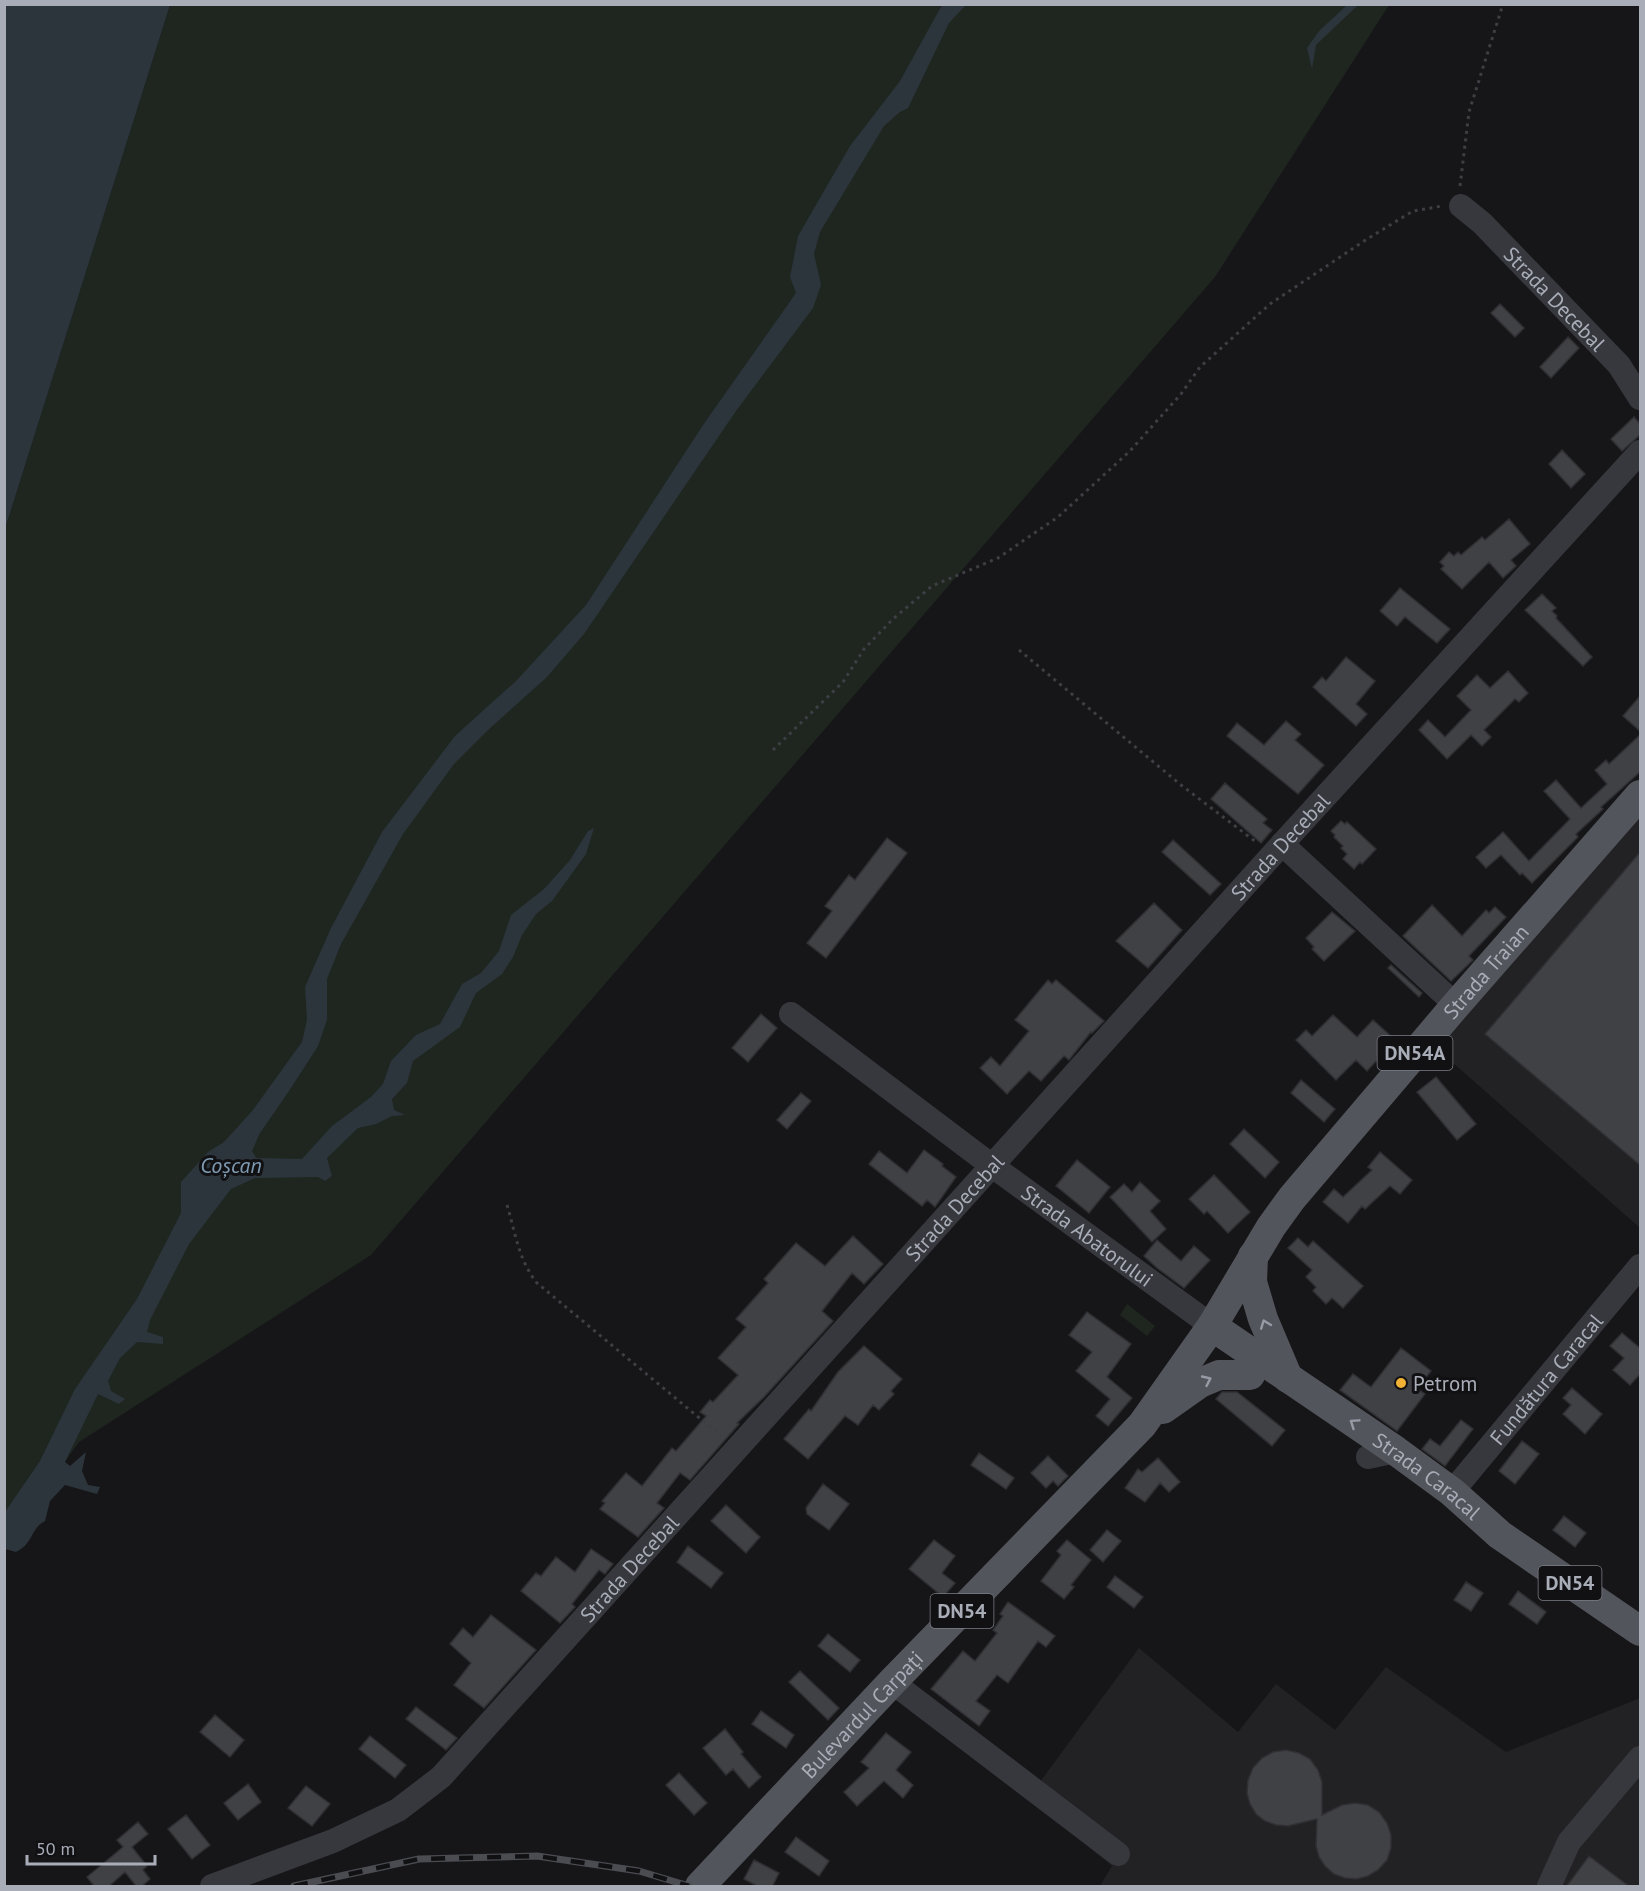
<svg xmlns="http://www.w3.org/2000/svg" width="1645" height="1891" font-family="'PT Sans',sans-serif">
	<rect width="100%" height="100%" fill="#161618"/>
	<path fill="#222225" d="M1640,814V1228L1435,1047Z
		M1139,1648L1238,1732L1276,1684L1335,1730L1386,1667L1506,1752L1640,1698V1886H1100L1112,1866L1028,1798Z"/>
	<path fill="#1e261f" d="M170,5H1389L1215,277L371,1255L79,1442L5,1545V529Z
		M1127,1304L1155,1326L1147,1336L1120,1315Z"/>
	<path fill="#2c353c" d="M5,4L170,5L5,529L4,5Z
		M942,5H966L949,23L908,108L900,112L884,126L820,232L814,254L821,285L813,308L736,411L584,634L546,678L488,730L454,764L403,834L341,944L327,979V1020L318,1046L289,1091L260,1133L252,1151L256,1158L302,1159L332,1126L371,1097L383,1084L391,1061L416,1035L440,1024L462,984L481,973L499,951L511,915L544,889L570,860L588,831L594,828L586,854L552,901L536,914L522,935L513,957L502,974L476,993L460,1027L413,1061L407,1083L392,1099L394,1110L405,1115L392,1116L376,1124L358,1128L327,1158L332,1176L325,1181L318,1177L255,1178L231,1189L189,1244L150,1320L147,1332L163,1337V1344L137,1342L120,1358L108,1381L111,1391L125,1399L119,1404L98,1394L65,1462L70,1466L86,1452L82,1471L88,1485L100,1487L97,1494L65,1485L50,1501L45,1521C30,1529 34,1543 16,1552L5,1549V1512L40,1461L75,1389L137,1299L181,1213V1182L208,1152L224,1142L253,1110L302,1042L307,1020L305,987L331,928L382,832L455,736L517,680L586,605L703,425L796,293L790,277L798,236L850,146L900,81Z
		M1347,5H1358L1316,45L1312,69L1307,48L1319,31Z"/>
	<path fill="#404145" stroke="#303034" stroke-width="1.5" d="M1500,304L1524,328L1515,337L1491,313Z
		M1568,337L1579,348L1551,378L1540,367Z
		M1634,417L1641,425V434L1622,451L1611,439Z
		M1562,450L1585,474L1571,488L1549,464Z
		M1509,519L1530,544L1511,560L1516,566L1503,578L1489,562L1462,589L1441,569L1444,566L1440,562L1449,552L1454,556L1458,552L1461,555L1482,537L1485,540Z
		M1400,588L1450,629L1437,643L1405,617L1397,626L1380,611Z
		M1542,594L1556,608L1552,611L1557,616L1556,618L1592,657L1583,666L1525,610Z
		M1346,657L1375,681L1356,704L1367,714L1356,726L1313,687L1322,677L1326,681Z
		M1508,671L1528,693L1519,702L1515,699L1484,730L1491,737L1482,746L1471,735L1447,759L1419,730L1428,720L1445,737L1471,710L1457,696L1477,675L1490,688Z
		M1640,696V731L1623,716Z
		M1286,721L1301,734L1295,740L1324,765L1298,794L1227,736L1237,723L1264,745Z
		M1640,735L1641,771L1601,807L1603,809L1576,834L1578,837L1532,883L1522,873L1520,875L1501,855L1486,868L1476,857L1503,832L1529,861L1570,819L1544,791L1556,780L1581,808L1607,784L1595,770L1606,760L1609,764Z
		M1225,783L1267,819L1263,823L1272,830L1261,843L1211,799Z
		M1341,821L1345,824L1347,822L1376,849L1362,864L1360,862L1354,869L1343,859L1347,854L1341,848L1343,846L1334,837L1335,835L1331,831Z
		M887,838L907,853L826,958L807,943L832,911L825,906L849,875L855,880Z
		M1173,840L1221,884L1210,895L1162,852Z
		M1641,851V1166L1485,1034Z
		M1154,903L1182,930L1148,968L1116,941Z
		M1432,905L1462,936L1486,910L1489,913L1495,907L1506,917L1469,956L1473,960L1451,981L1403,936Z
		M1332,912L1355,931L1324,961L1312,949L1314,947L1306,938Z
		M1391,965L1422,993L1419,997L1388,968Z
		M1048,980L1052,984L1056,980L1104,1021L1092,1033L1091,1032L1069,1060L1064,1056L1041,1081L1029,1071L1007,1094L980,1068L991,1057L1000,1066L1029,1031L1015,1020Z
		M761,1014L777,1028L748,1062L732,1048Z
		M1333,1015L1357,1037L1373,1020L1394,1039L1377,1057L1379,1058L1367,1071L1356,1060L1336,1080L1296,1040L1306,1030L1312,1036Z
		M1436,1077L1476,1124L1457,1140L1417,1092Z
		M1301,1080L1335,1109L1324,1122L1291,1093Z
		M801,1093L811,1101L787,1129L777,1120Z
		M1244,1129L1279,1162L1265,1178L1230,1144Z
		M924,1150L943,1164L942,1166L956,1177L935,1207L927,1200L922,1206L869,1164L879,1151L907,1173Z
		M1380,1152L1412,1180L1400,1194L1390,1186L1365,1209L1362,1206L1348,1223L1323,1202L1334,1189L1343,1197L1372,1170L1368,1167Z
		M1077,1160L1110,1187L1089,1213L1056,1186Z
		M1214,1175L1250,1212L1228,1233L1207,1211L1204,1214L1189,1199Z
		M1140,1182L1160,1201L1150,1211L1166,1229L1152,1242L1110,1197L1124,1184L1132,1192Z
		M853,1236L883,1264L864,1284L852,1273L822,1311L833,1321L764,1397L737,1423L739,1424L690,1480L680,1473L657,1503L664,1508L638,1537L600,1509L605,1503L602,1501L626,1473L642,1486L672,1448L676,1451L706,1416L700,1412L710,1400L713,1402L738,1375L718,1358L746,1327L736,1319L768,1283L764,1279L796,1243L825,1266Z
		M1298,1238L1308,1247L1313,1241L1363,1286L1343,1308L1332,1298L1326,1304L1313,1291L1316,1287L1306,1277L1312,1270L1288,1248Z
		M1157,1240L1181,1261L1194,1246L1210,1260L1184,1288L1157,1268L1144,1256Z
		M1087,1312L1131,1344L1107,1377L1132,1398L1108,1426L1096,1416L1110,1399L1076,1371L1092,1352L1069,1335Z
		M1622,1333L1641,1349V1373L1630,1385L1613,1370L1624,1358L1610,1346Z
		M864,1346L902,1379L891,1391L894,1394L879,1410L873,1405L858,1425L845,1416L808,1459L784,1439L809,1409L811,1411L838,1372Z
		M1401,1348L1431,1371L1417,1389L1425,1394L1397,1431L1340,1390L1353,1374L1371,1387Z
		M1572,1388L1602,1414L1585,1434L1563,1414L1571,1405L1563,1398Z
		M1237,1392L1285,1430L1272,1446L1216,1399L1222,1392Z
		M1461,1420L1473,1429L1445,1466L1422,1449L1430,1439L1440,1446Z
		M1522,1441L1539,1454L1515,1484L1499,1471Z
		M979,1453L1014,1478L1006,1489L971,1465Z
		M1048,1456L1068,1476L1058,1486L1053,1481L1046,1488L1031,1473Z
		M1158,1458L1180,1482L1169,1492L1160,1483L1145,1502L1125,1488L1138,1469L1142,1472Z
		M823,1484L849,1504L829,1530L807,1514L806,1508Z
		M726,1505L760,1537L746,1553L711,1521Z
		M1564,1516L1586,1533L1575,1547L1553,1530Z
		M1107,1530L1121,1541L1103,1562L1090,1550Z
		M934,1540L955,1556L942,1573L955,1583L943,1597L909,1569Z
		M1067,1540L1091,1560L1071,1585L1074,1587L1064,1599L1041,1581L1061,1555L1057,1551Z
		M688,1546L723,1573L711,1588L677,1562Z
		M591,1549L613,1564L605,1574L599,1570L572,1604L575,1607L560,1623L521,1591L536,1573L541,1576L556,1557L575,1572Z
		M1115,1576L1143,1597L1134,1608L1107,1587Z
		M1466,1582L1483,1593L1471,1611L1454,1600Z
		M1518,1591L1546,1612L1537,1624L1509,1604Z
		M1008,1602L1055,1636L1046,1647L1038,1641L1008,1683L997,1675L976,1701L990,1711L979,1726L931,1689L963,1651L975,1661L997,1633L993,1630L1003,1616L1000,1614Z
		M491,1615L536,1650L484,1708L454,1685L471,1663L450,1644L463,1628L473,1637Z
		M828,1634L860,1660L850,1672L818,1646Z
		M800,1671L839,1708L828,1720L789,1682Z
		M416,1707L457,1738L446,1750L406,1719Z
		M761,1711L794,1735L786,1748L752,1724Z
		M215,1715L244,1740L230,1757L200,1732Z
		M725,1729L743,1752L741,1754L761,1777L749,1788L733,1769L726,1775L703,1748Z
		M886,1733L911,1752L896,1770L913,1785L903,1798L884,1781L857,1806L844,1792L869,1768L861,1762Z
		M370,1736L406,1765L395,1778L359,1749Z
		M1286,1750L1299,1753L1310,1759L1318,1770L1322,1782V1815L1342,1805L1355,1803L1368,1805L1379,1812L1387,1823L1391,1835V1848L1387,1860L1378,1870L1368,1876L1357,1879L1345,1878L1334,1874L1325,1866L1319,1857L1316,1846L1317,1819L1288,1826L1276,1825L1265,1821L1256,1814L1250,1804L1247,1793L1248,1780L1253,1768L1262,1758L1273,1752Z
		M679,1773L707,1803L694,1815L666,1785Z
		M248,1784L261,1802L238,1820L224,1803Z
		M306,1786L330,1804L312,1826L288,1808Z
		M186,1815L210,1845L192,1859L168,1829Z
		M138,1822L148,1834L132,1847L147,1866L143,1870L150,1879L141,1887H137L125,1872L108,1887H95L87,1877L123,1847L117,1840Z
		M796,1837L829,1861L819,1876L785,1852Z
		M1589,1856L1630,1887H1566Z
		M754,1860L779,1873L772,1887H759L744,1879Z"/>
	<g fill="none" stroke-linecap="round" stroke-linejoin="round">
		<path stroke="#3d3f44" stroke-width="3" stroke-dasharray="3 4.5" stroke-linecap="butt" d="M1460,186L1469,112L1503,4
			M1019,650L1181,785L1256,842
			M773,750L843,682L864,649L893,619L932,586L998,558L1058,517L1130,451L1181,394L1200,367L1270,304L1364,241L1413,211L1442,206
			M507,1205C515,1232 519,1261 537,1283L721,1436"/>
		<g stroke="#37383d" stroke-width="24">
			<path id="s1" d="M1461,206L1482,223L1619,365L1640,398"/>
			<path d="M1282,844L1456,1005"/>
			<path id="s2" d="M791,1014L991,1165L1212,1326"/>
			<path d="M1368,1457L1396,1451"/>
			<path id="s3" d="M1452,1492L1640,1266"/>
			<path d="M892,1682L1118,1854"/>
			<path id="s4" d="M212,1886L333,1841L398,1810L441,1777L1282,844L1640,452"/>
			<path d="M1549,1886L1569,1842L1640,1758"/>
		</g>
		<g stroke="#53555c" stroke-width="30">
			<path d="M1253,1256L1252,1282L1263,1319L1288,1378"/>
			<path id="s5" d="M1212,1326L1396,1451L1452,1492L1500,1535L1640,1631"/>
			<path d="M1163,1409L1200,1383L1219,1375H1250"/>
			<path id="s6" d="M700,1886L892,1682L1142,1425L1212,1326L1271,1227L1292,1198L1456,1005L1640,795"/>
		</g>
		<g stroke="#4a4c52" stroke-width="7">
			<path id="rail" d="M294,1886L419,1859L537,1856L639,1871L689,1886"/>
		</g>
		<use href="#rail" stroke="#111113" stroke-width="4.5" stroke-dasharray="14" stroke-linecap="butt"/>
	</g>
	<defs><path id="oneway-chevron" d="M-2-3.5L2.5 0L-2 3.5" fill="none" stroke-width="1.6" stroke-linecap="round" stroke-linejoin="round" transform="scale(1.5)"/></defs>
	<g stroke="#979ba6">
		<use href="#oneway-chevron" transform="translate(1265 1324) rotate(-111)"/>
		<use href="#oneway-chevron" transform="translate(1207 1380) rotate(-25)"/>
		<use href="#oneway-chevron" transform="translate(1354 1423) rotate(-146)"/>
	</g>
	<circle fill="#f2b134" stroke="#111113" stroke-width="2" cx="1401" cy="1383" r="6"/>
	<g text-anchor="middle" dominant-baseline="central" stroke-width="6" stroke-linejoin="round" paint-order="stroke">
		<g fill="#111113" stroke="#7b7e86" stroke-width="1.5">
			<rect x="1377.5" y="1036" width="75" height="34" rx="4.5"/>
			<rect x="1538.5" y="1566" width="63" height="34" rx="4.5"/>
			<rect x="930.5" y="1594" width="63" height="34" rx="4.5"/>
		</g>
		<g font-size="20" font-weight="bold" fill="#a8adb8">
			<text x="1415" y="1053">DN54A</text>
			<text x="1570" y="1583">DN54</text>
			<text x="962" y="1611">DN54</text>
		</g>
		<g font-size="21" fill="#a8adb8" stroke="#111113">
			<text stroke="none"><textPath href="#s1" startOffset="132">Strada Decebal</textPath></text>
			<text stroke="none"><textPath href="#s4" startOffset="1508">Strada Decebal</textPath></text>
			<text stroke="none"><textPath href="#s6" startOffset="1209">Strada Traian</textPath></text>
			<text stroke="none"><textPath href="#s4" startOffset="1022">Strada Decebal</textPath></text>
			<text stroke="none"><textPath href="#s2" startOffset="370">Strada Abatorului</textPath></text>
			<text stroke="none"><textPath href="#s3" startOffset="147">Fundătura Caracal</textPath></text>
			<text stroke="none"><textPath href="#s5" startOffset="262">Strada Caracal</textPath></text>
			<text stroke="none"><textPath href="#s4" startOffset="536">Strada Decebal</textPath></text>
			<text stroke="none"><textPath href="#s6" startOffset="236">Bulevardul Carpați</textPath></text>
		</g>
		<g font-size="21" fill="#a8adb8" stroke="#111113" text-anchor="start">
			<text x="1413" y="1383">Petrom</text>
		</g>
		<g font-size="22" font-style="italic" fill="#7f9bb3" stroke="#111113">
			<text x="231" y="1165">Coșcan</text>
		</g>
	</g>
	<rect width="1645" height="1891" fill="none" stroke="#a8adb8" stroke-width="12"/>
	<path d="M27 1855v9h128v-9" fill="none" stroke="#a8adb8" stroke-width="3"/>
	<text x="36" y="1855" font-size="18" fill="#a8adb8" stroke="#111113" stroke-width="4.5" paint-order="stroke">50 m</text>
</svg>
